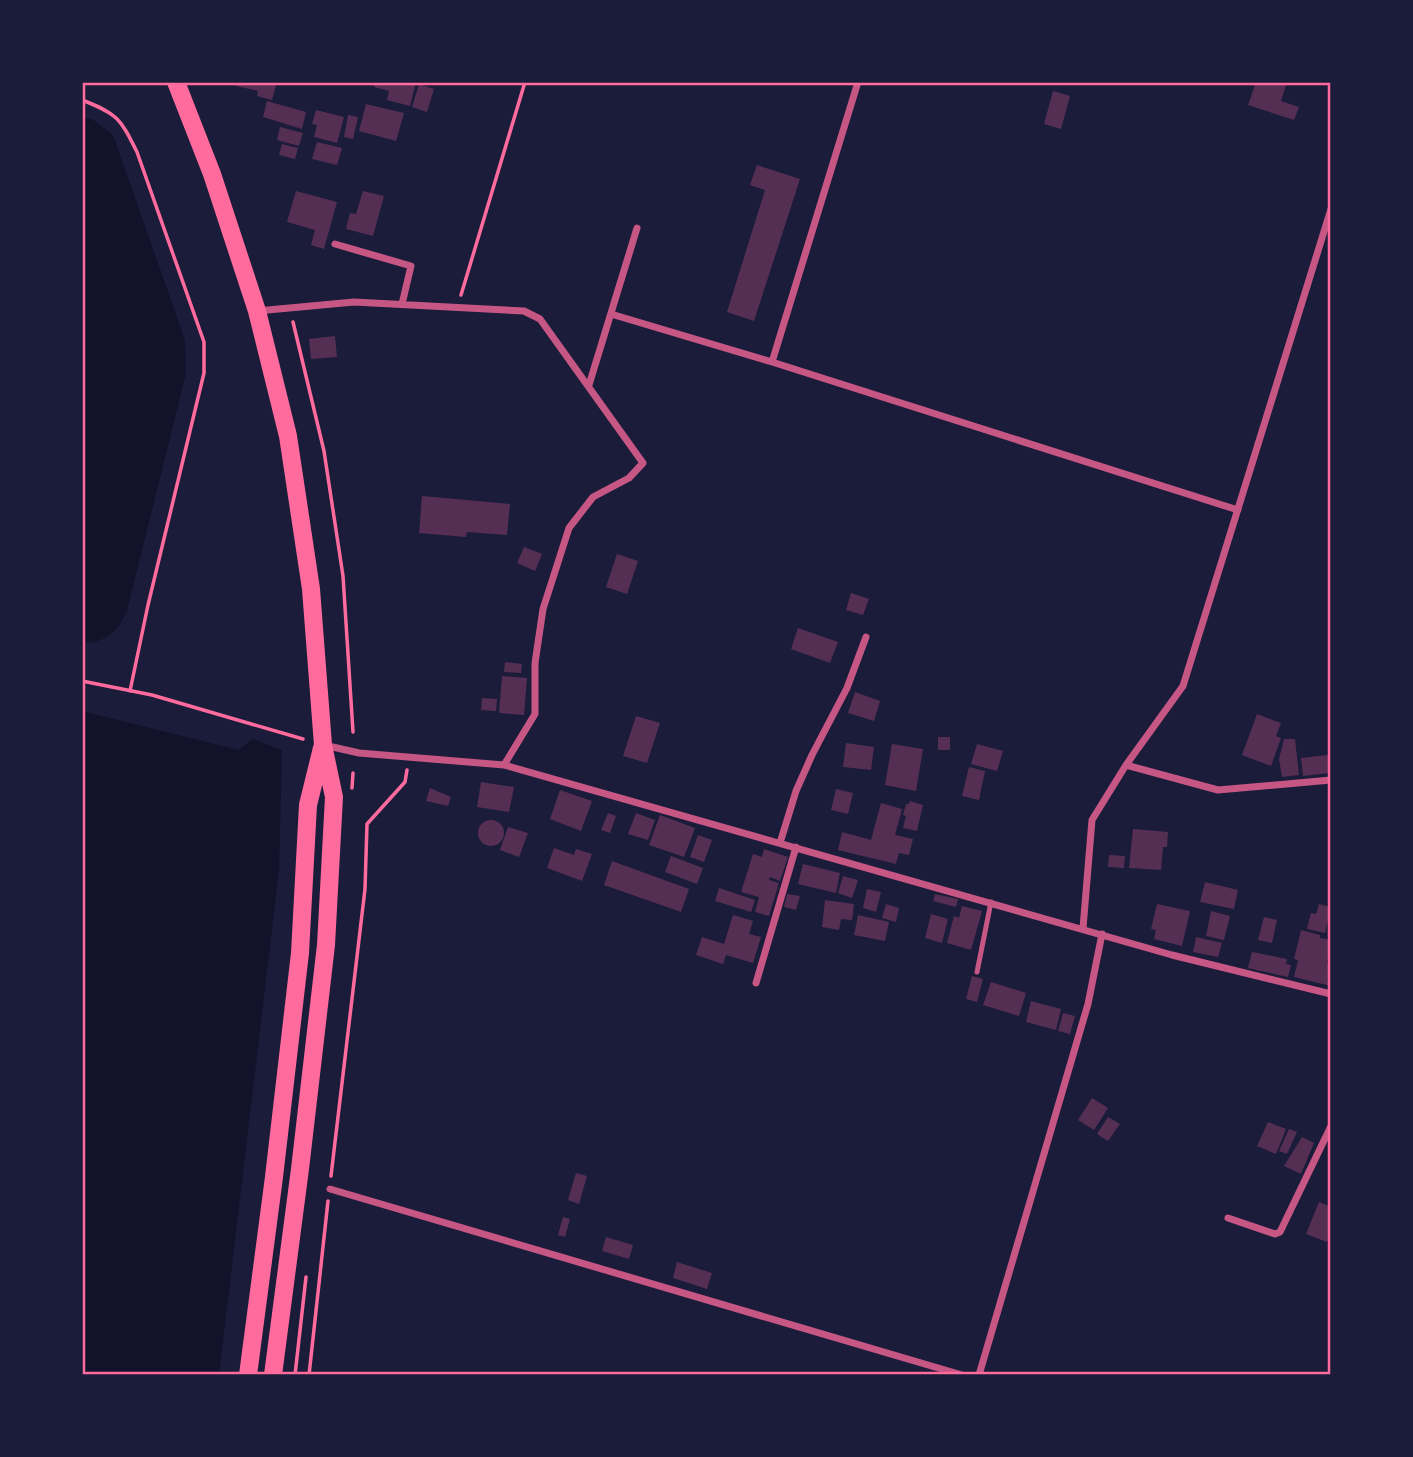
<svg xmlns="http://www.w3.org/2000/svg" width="1413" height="1457" font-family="Signika,sans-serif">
	<rect width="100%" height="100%" fill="#1b1b3a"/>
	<path fill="#12122b" d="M82,117L92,119L113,135L185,340L186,373L127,611C118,631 106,643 82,643Z
		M82,711L239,750L253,739L282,750L279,870L219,1375H82Z"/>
	<path fill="#542f53" d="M237,82H277L272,100L257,96L258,91L236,86Z
		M375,82H416L410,106L387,100L389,91L374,87Z
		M1256,82H1287L1281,101L1299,107L1294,120L1248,105Z
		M419,84L434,89L427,112L412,107Z
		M1053,91L1070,96L1061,129L1044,124Z
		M267,101L306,112L302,129L263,117Z
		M366,104L404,113L396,141L359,131Z
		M316,110L344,117L337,143L314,137L317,125L312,124Z
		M348,115L358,117L353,139L344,137Z
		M280,127L303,133L299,146L277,140Z
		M317,142L342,148L337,165L312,159Z
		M282,144L298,148L295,159L279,155Z
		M757,165L800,179L754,321L727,312L765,190L750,185Z
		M296,191L337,202L324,249L311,245L315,230L287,222Z
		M363,191L384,196L373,236L346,229L350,213L356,214Z
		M335,336L337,357L311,359L309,339Z
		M422,496L510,504L507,535L467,532L466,537L419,533Z
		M524,547L542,554L535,571L517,563Z
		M617,554L638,561L627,594L606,587Z
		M851,593L869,599L863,615L846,610Z
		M798,628L838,642L830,663L791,649Z
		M505,662L522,664L521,673L504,672Z
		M502,676L527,678L524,715L499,713Z
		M855,692L880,701L874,721L848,713Z
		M482,698L497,699L496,711L481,710Z
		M1257,714L1281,723L1276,736L1281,738L1271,766L1242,755Z
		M636,716L660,723L647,763L623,756Z
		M938,737H950V750H938Z
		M1284,739H1295L1299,775L1282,777L1279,759Z
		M846,743L874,747L871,770L843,767Z
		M892,744L923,749L916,791L885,785Z
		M977,744L1003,751L997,771L971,764Z
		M1328,755L1330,773L1303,776L1301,758Z
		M969,767L985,771L979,800L962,796Z
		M481,782L514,787L509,812L477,807Z
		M430,788L451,797L448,806L426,801Z
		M836,789L853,793L848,814L831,810Z
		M560,790L592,801L581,831L550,819Z
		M910,801L923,805L917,831L903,828L906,816L903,815L906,804H909Z
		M881,803L902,809L895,835L913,839L909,855L899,853L896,864L838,850L842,832L871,840Z
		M608,813L616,816L610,833L601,830Z
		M636,813L655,820L648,840L628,834Z
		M660,815L695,828L684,857L649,845Z
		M478 833a13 13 0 1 1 26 0a13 13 0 1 1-26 0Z
		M508,827L528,833L519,857L500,850Z
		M1133,829L1168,832L1167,847H1163L1161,870L1129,868Z
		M698,835L712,840L704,862L690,857Z
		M554,848L574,855L576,849L592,854L582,881L547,868Z
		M764,849L788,857L780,881L770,877L769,880L779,883L769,916L755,912L759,897L741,892L753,854L762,857Z
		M1109,855L1125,856L1124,868L1108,867Z
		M671,856L703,868L697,884L665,872Z
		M612,861L689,889L681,912L604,885Z
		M803,864L840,873L836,893L798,884Z
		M843,876L858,880L852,898L838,893Z
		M1205,882L1238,890L1234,909L1200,902Z
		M719,888L755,900L751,912L715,901Z
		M867,889L881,892L876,912L863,908Z
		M787,894L800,896L796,910L784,907Z
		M935,894L958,899L956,907L933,901Z
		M825,900L854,904L852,920L841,919L839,930L822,927Z
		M886,904L899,908L896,922L882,918Z
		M1157,904L1190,911L1182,946L1154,939L1156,930L1151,929Z
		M1319,904L1331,907L1325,933L1307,929L1311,913L1316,914Z
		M962,906L982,911L971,950L947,943L954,916L959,918Z
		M1211,911L1230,916L1224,940L1206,936Z
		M931,914L948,919L942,943L925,938Z
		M733,915L753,921L749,934L761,937L753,963L726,955L723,964L696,955L702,937L724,944Z
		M858,915L889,922L885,941L854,935Z
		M1264,917L1277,920L1272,943L1258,940Z
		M1301,930L1320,935V938L1331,940L1327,963L1331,964V986L1294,977L1298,960L1294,959Z
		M1196,937L1222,943L1218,957L1193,952Z
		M1252,952L1287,959L1286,964L1291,965L1288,977L1248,968Z
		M972,976L983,979L977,1002L966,999Z
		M991,982L1026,993L1019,1016L983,1005Z
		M1031,1001L1061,1009L1056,1030L1026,1022Z
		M1063,1013L1075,1016L1070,1034L1058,1031Z
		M1092,1098L1108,1108L1094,1130L1078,1120Z
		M1108,1117L1120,1124L1108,1141L1097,1134Z
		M1268,1122L1286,1129L1276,1154L1257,1146Z
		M1289,1129L1297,1132L1287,1154L1279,1151Z
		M1302,1137L1314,1143L1301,1174L1284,1166Z
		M576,1173L587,1176L579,1204L568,1200Z
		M1319,1202L1331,1207V1233L1327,1242L1306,1234Z
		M563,1217L570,1219L565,1237L558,1235Z
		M606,1237L633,1245L629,1259L602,1251Z
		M677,1262L712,1273L707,1289L673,1278Z"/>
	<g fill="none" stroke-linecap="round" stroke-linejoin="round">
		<path stroke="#ff6b9d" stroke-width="3.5" d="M82,100C118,114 120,118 137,152L204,342V373L148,605L130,691
			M461,295L525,82
			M293,322L324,451L343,576L353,732
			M82,681L152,695L303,739
			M352,788L353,773
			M331,1176L365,889L367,824L405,782L407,770
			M295,1375L306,1277
			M309,1375L328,1201"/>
		<path stroke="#c65784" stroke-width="5" d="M977,972L991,902"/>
		<path stroke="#c65784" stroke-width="7" d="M335,244L411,266L402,304
			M257,311L354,302L524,311L540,319L643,463L629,478L593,497L569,528L543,609L535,663V714L504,765
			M611,314L772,362L1238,510
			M772,362L858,82
			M589,385L637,228
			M324,745L359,753L504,765L1172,955L1331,994
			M1126,765L1218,790L1331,780
			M780,843L796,791L812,755L847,688L866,637
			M1083,928L1092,820L1126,765L1183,686L1331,209
			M756,983L796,847
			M330,1189L962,1375
			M1228,1218L1275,1234L1280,1232L1331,1126
			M979,1375L1088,1004L1102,934"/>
		<path stroke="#ff6b9d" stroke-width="18" d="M176,82L212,174L257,311L288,436L311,589L323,745L334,797L326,945L300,1169L273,1375
			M248,1375L274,1177L300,953L308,805L322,748"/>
	</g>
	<rect width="1413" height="1457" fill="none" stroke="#1b1b3a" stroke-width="168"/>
	<rect x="84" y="84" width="1245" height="1289" fill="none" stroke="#ff6b9d" stroke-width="2.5"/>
</svg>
